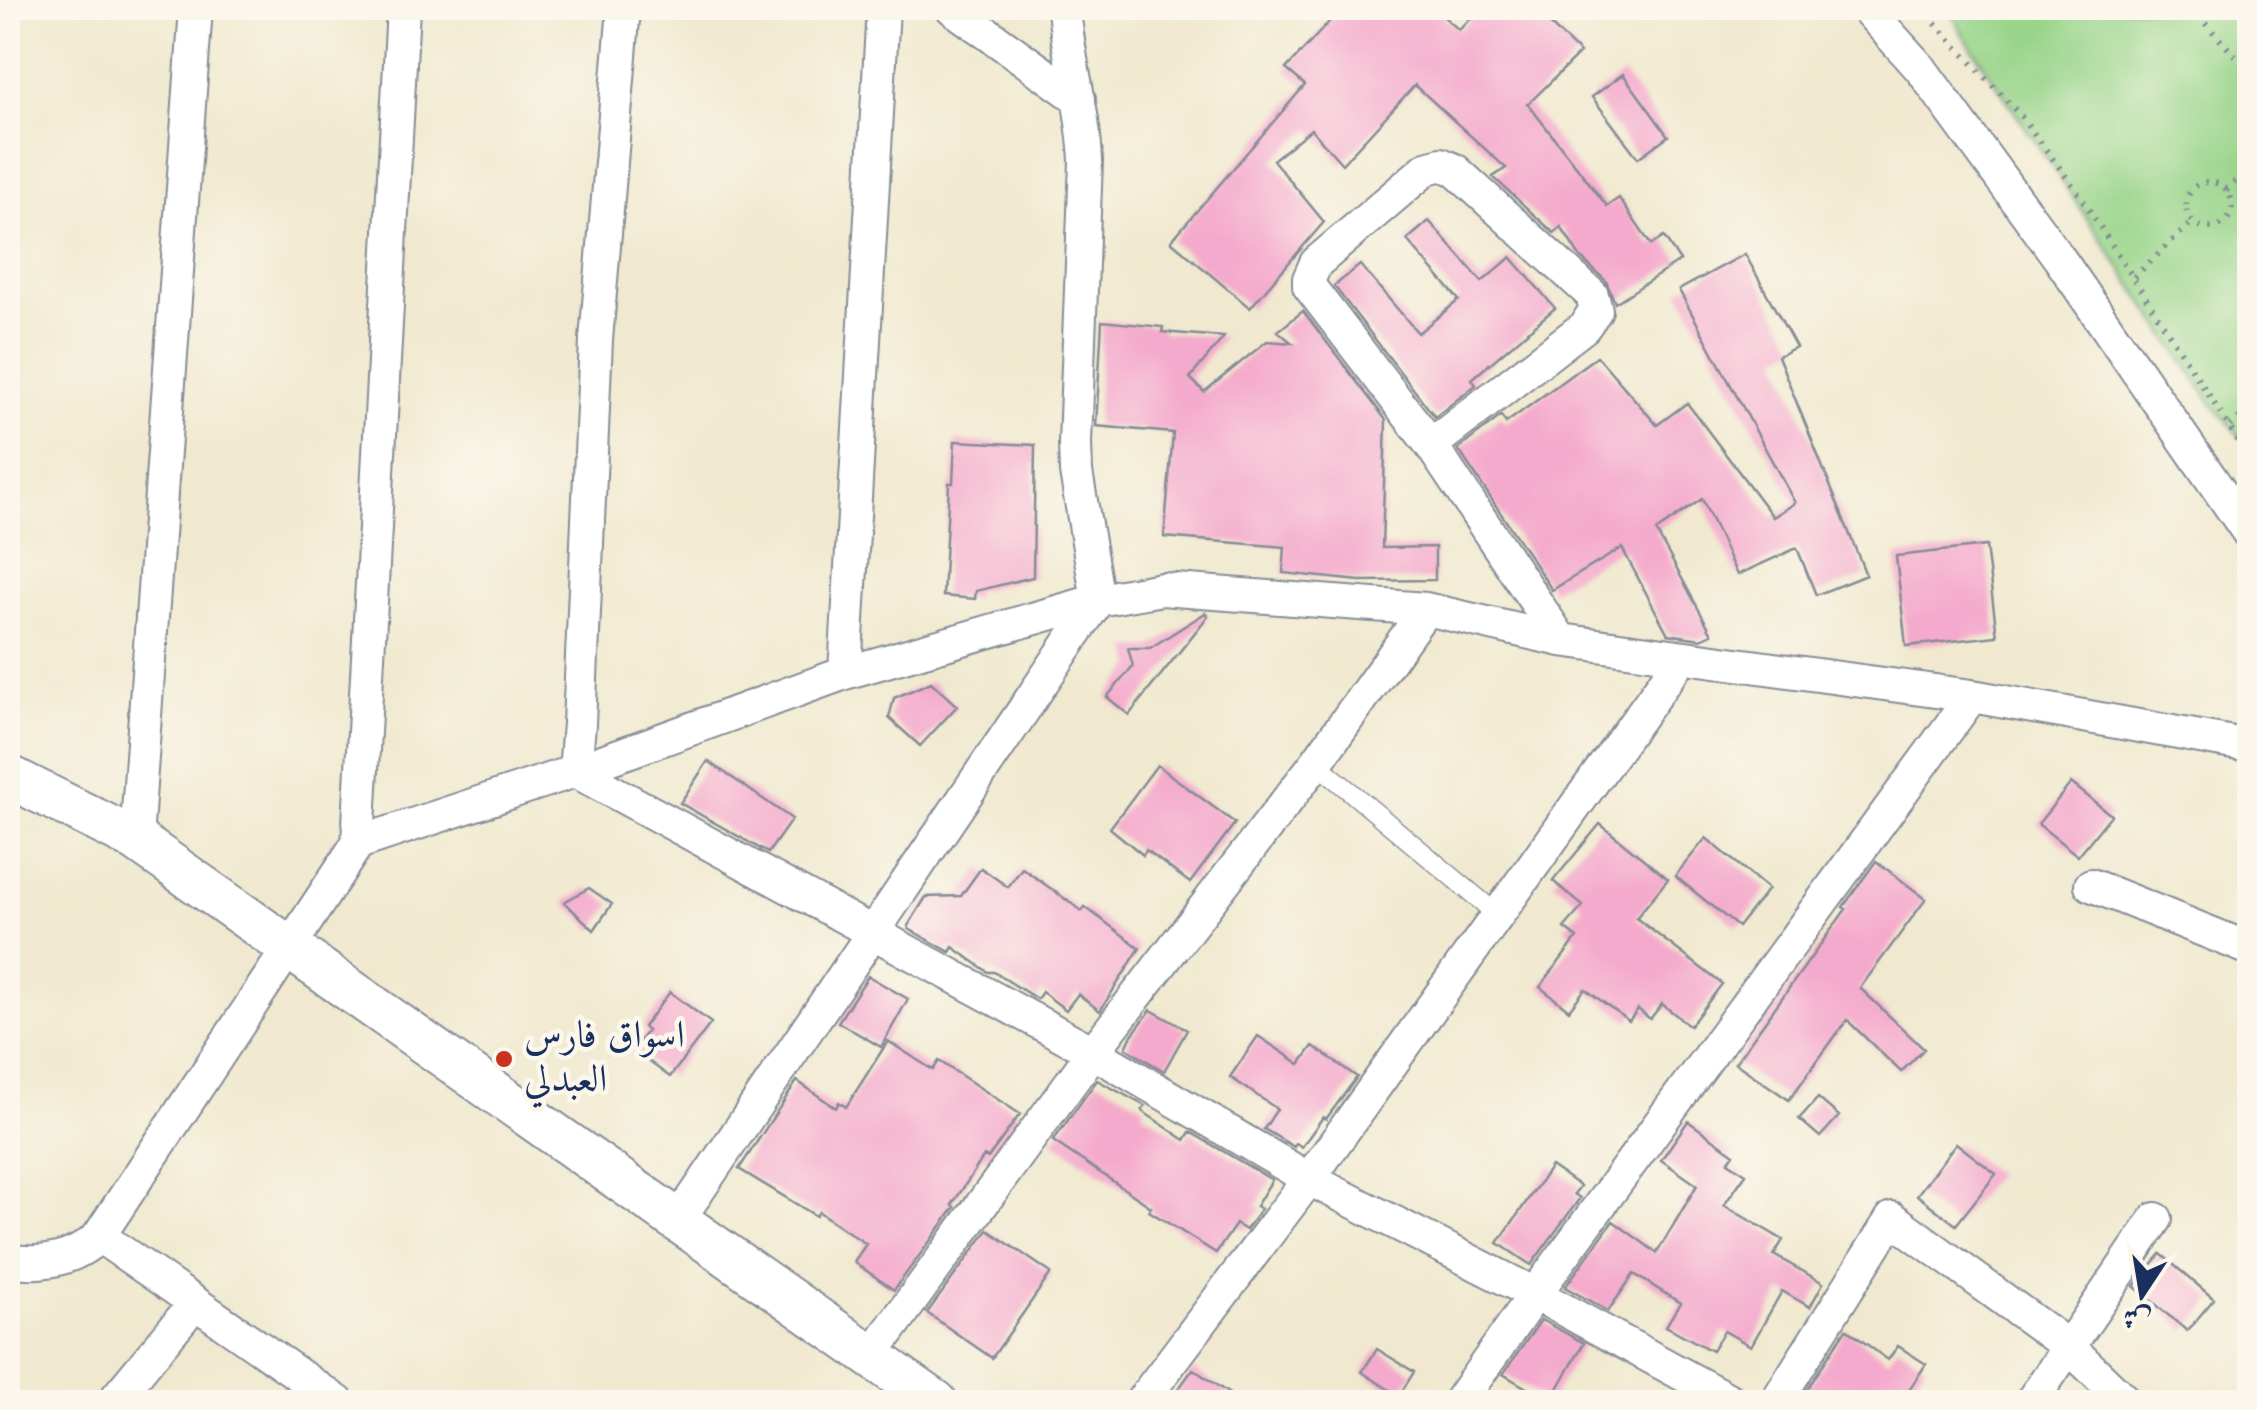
<svg xmlns="http://www.w3.org/2000/svg" width="2257" height="1410" font-family="'Old Standard TT',Amiri,serif">
	<rect width="100%" height="100%" fill="#fbf7ec"/>
	<filter id="ink" filterUnits="userSpaceOnUse"><feTurbulence type="fractalNoise" baseFrequency=".01" numOctaves="2"/><feDisplacementMap in="SourceGraphic" scale="20" xChannelSelector="R" yChannelSelector="G"/><feConvolveMatrix kernelMatrix="1 2 1 2 8 2 1 2 1" color-interpolation-filters="sRGB"/></filter>
	<filter id="wash" filterUnits="userSpaceOnUse"><feTurbulence type="fractalNoise" baseFrequency=".0048" numOctaves="4" result="noise"/><feDisplacementMap in="SourceGraphic" scale="40" xChannelSelector="R" yChannelSelector="G"/><feGaussianBlur stdDeviation="2.25" result="paint"/><feColorMatrix in="noise" values="0 0 0 0 0 0 0 0 0 0 0 0 0 0 0 0 0 1.4 0 .05"/><feComposite in="paint" operator="in"/></filter>
	<g filter="url(#wash)">
		<rect width="100%" height="100%" fill="#f0e9cf"/>
		<path fill="#98d489" stroke="#5a8274" stroke-width="2.5" d="M1949,8H2249V447L2213,405L1962,33Z"/>
		<g id="blocks">
			<path fill="#f4aacc" d="M1342,8H1434L1459,30L1481,8H1533L1580,53L1528,104L1607,206L1619,198L1651,245L1664,237L1680,261L1615,303L1606,281L1580,257L1561,227L1554,233L1493,177L1506,168L1415,85L1342,164L1311,129L1273,160L1324,222L1250,308L1171,241L1305,85L1286,69Z
				M1623,74L1668,136L1638,158L1592,97Z
				M1429,221L1482,282L1511,257L1555,308L1472,379L1476,385L1435,417L1334,286L1360,265L1418,333L1459,300L1407,240Z
				M1745,254L1796,347L1778,356L1866,575L1816,595L1797,548L1737,575L1702,499L1656,531L1712,634L1701,639L1668,634L1622,548L1552,590L1458,449L1501,416L1506,423L1597,356L1657,425L1687,403L1773,517L1795,503L1679,290Z
				M1303,311L1386,420L1382,548L1435,547V580L1360,581L1283,573L1285,547L1164,537L1173,433L1096,426L1102,321L1163,327L1162,332L1224,337L1190,378L1204,392L1267,341L1292,343L1278,331Z
				M955,441L1035,445L1033,577L976,591L975,599L943,596L949,483H953Z
				M1986,546L1997,636L1906,646L1896,556Z
				M1205,613L1208,616L1129,715L1107,697L1133,666L1128,648H1150Z
				M931,682L957,706L920,746L889,718L894,698Z
				M708,761L792,819L768,853L680,803Z
				M1157,765L1235,823L1190,883L1146,850L1143,855L1110,828Z
				M2071,783L2111,815L2078,856L2038,824Z
				M1600,824L1668,879L1636,918L1722,984L1690,1026L1662,1004L1650,1019L1638,1009L1629,1021L1585,989L1569,1010L1540,987L1577,938L1564,928L1583,906L1553,881Z
				M1706,838L1768,889L1738,927L1675,876Z
				M1876,861L1926,899L1860,988L1924,1049L1901,1072L1847,1020L1789,1100L1735,1063L1846,909L1843,907Z
				M981,868L1008,887L1022,868L1082,911L1085,907L1140,948L1100,1011L1078,994L1066,1010L1042,992L1037,999L994,972H988L953,947L950,952L909,929L908,926L926,897L961,896Z
				M589,888L612,904L594,930L564,902Z
				M868,976L908,999L881,1047L838,1022Z
				M670,992L711,1023L670,1077L633,1050L647,1031L643,1027Z
				M1151,1010L1187,1030L1164,1071L1126,1048L1132,1035Z
				M1258,1036L1300,1064L1313,1046L1357,1077L1326,1119L1323,1117L1302,1147L1296,1143L1294,1147L1264,1129L1277,1109L1230,1077Z
				M888,1041L933,1070L939,1061L1020,1114L988,1158L984,1156L952,1205L955,1207L894,1290L854,1262L866,1244L819,1212L816,1216L739,1169L797,1081L836,1108L839,1102L846,1107Z
				M1097,1080L1145,1106L1142,1111L1185,1140L1190,1132L1272,1180L1256,1206L1261,1209L1246,1230L1236,1224L1216,1253L1149,1211L1151,1207L1053,1141Z
				M1818,1098L1839,1116L1820,1137L1799,1119Z
				M1688,1121L1734,1154L1728,1162L1746,1174L1724,1205L1783,1240L1774,1255L1823,1283L1810,1307L1782,1291L1751,1346L1724,1331L1712,1351L1666,1326L1680,1303L1634,1274L1608,1311L1565,1287L1613,1221L1657,1253L1697,1185L1661,1160Z
				M1956,1143L1996,1174L1956,1225L1917,1195Z
				M1551,1166L1580,1186L1574,1194L1580,1198L1531,1265L1498,1243Z
				M988,1230L1051,1273L992,1358L927,1313Z
				M2161,1254L2214,1299L2187,1331L2134,1286Z
				M1541,1320L1584,1343L1550,1402L1503,1374Z
				M1846,1329L1888,1360L1898,1346L1926,1364L1901,1402H1799Z
				M1377,1349L1414,1372L1399,1396L1362,1372Z
				M1193,1369L1241,1402H1169Z"/>
		</g>
	</g>
	<g filter="url(#ink)">
		<use href="#blocks" fill-opacity="0" stroke="#868c96" stroke-width="2.5"/>
		<g fill="none" stroke-linecap="round" stroke-linejoin="round">
			<g stroke="#868c96" stroke-width="21">
				<path id="service" d="M1316,763L1499,916"/>
			</g>
			<g stroke="#868c96" stroke-width="36">
				<path id="minor" d="M624,8L596,340L579,724L575,771L1093,1052L1309,1179L1535,1294L1733,1402
					M952,8L1079,99
					M1866,8L1921,69L2059,258L2250,535
					M1431,445L1584,327L1596,310L1592,295L1455,170L1441,164L1427,168L1316,263L1309,279V286L1431,445L1561,640
					M845,673L883,8
					M136,840L196,8
					M358,843L403,8
					M2091,885L2250,949
					M679,1219L1098,600L1076,472L1075,443L1086,161C1084,109 1068,60 1064,8
					M99,1236L338,1402
					M8,1260C41,1266 75,1260 99,1236L358,843L575,771L845,673L1098,600L1162,589L1426,609L1561,640L1972,696L2250,746
					M871,1356L1093,1052L1316,763L1426,609
					M113,1402L195,1303
					M1141,1402L1309,1179L1682,657
					M1459,1402L1535,1294L1972,696
					M1776,1402L1892,1218L2069,1347L2126,1402
					M2031,1402L2156,1219"/>
			</g>
			<g stroke="#868c96" stroke-width="46">
				<path id="tertiary" d="M8,776L136,840L936,1402"/>
			</g>
			<path stroke="#868c96" stroke-width="6" stroke-dasharray="2.5 8" stroke-linecap="butt" d="M1921,8L2021,116L2079,194L2250,459
				M2191,8L2250,72
				M2250,85L2246,88L2250,92
				M2186 205a23 23 0 1 1 46 0a23 23 0 1 1-46 0Z
				M2226,190L2250,167
				M2134,277L2192,222
				M2230,426L2250,409"/>
			<use href="#service" stroke="#fff" stroke-width="18"/>
			<use href="#minor" stroke="#fff" stroke-width="32"/>
			<use href="#tertiary" stroke="#fff" stroke-width="42"/>
		</g>
	</g>
	<circle fill="#c8321e" stroke="#fbf7ec" stroke-width="4" cx="504" cy="1059" r="10"/>
	<g text-anchor="middle" dominant-baseline="central" stroke-width="9" stroke-linejoin="round" paint-order="stroke">
		<g font-size="38" fill="#1b2f5e" stroke="#fbf7ec" text-anchor="start">
			<text x="524" y="1037">اسواق فارس<tspan x="524" dy="44">العبدلي</tspan></text>
		</g>
	</g>
	<rect width="2257" height="1410" fill="none" stroke="#fbf7ec" stroke-width="40"/>
	<g transform="translate(2142 1295) rotate(192)" stroke="#fbf7ec" stroke-width="8" paint-order="stroke">
	<path d="M0-8L18 38L0 25L-18 38Z" fill="#1b2f5e"/>
	<text y="-15" font-size="28" font-weight="bold" text-anchor="middle" fill="#1b2f5e">ش</text>
	</g>
</svg>
